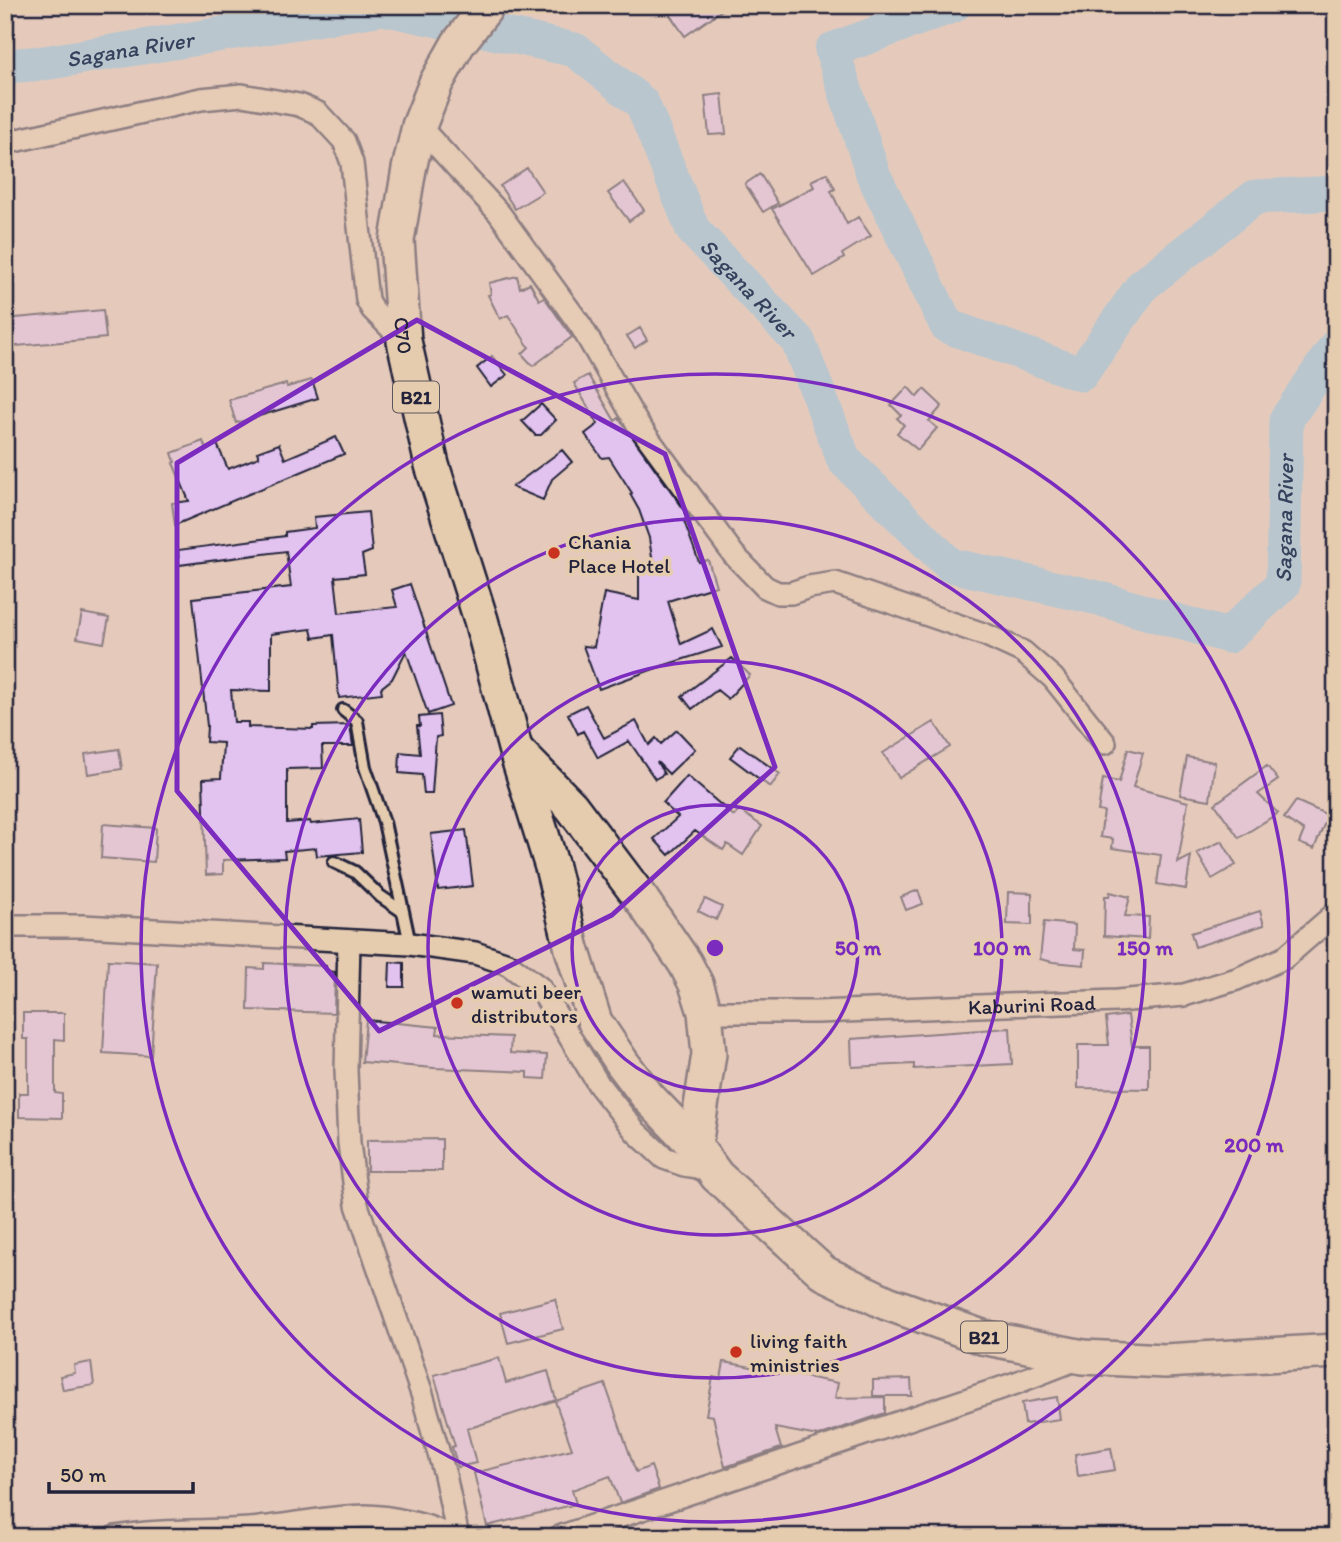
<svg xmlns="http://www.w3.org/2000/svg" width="1341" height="1542" font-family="Itim,sans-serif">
	<rect width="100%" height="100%" fill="#e5cabb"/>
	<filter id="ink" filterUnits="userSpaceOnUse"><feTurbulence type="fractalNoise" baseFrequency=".0143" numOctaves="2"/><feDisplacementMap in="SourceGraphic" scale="14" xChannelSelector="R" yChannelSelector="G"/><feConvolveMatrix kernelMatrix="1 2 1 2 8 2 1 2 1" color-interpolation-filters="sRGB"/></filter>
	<g filter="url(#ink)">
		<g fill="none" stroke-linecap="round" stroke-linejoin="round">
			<g stroke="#83c1e3" stroke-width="35">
				<path d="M954,5L832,50L873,174L947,326L1081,374L1143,285L1255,197L1336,193"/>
				<path id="s1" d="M5,66L44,63L383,8L575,50L642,103L693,230L798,341L844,460L950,565L1094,597L1228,636L1283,584L1286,420L1336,346"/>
			</g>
		</g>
		<path fill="#e2c2ef" stroke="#22223b" stroke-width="2" d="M663,5H729L685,36Z
			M722,94L726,134L709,135L705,96Z
			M527,168L543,192L515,209L500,186Z
			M827,173L835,189L831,191L847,224L858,217L871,236L842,254L844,258L814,276L772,209L814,187L811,181Z
			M760,174L778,203L763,212L745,184Z
			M624,182L644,210L629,221L608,193Z
			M517,276L520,288L530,283L539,300L544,297L572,337L533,366L522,354L529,347L508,315L500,319L488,295L491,294L489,283Z
			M103,310L106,338L5,347V319Z
			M640,328L647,340L635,348L627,336Z
			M492,356L507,375L491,387L477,368Z
			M588,375L615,421L619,418L690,518L684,521L699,562L708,560L716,586L668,601L681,644L713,629L722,647L662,666L599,689L583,646L594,647L604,593L639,600V571H654L649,538L639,510L630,494L632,493L609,457L602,458L585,434L598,424L574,383Z
			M312,380L318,398L236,423L229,400L286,384L287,387Z
			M908,387L917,397L924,389L942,406L929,421L937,428L918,450L897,433L904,425L897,418L901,415L891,405Z
			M541,404L556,420L541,435H535L522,421Z
			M336,437L344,454L175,525L172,503L189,501L173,463L175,462L172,453L203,441L206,449L217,444L228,469L259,457L257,452L279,444L285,459Z
			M562,450L572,462L552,479L543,500L512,487Z
			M368,512L372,551L362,555L365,574L335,577L339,613L397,607L392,590L410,584L451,706L428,714L406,651L392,679L381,688L382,693L339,698L333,635L313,638L311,629L271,634V691L231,690L234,722H248V727L313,729V726L350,725L353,746H322L323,768L287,769V823L310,821L311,824L359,819L362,852L317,856L316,848L284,851L285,858L223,860V874L206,875L203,779L221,778L223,743L206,742L207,726L193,598L291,587L286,551L179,565L178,550L285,536V532L315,528L314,517Z
			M82,613L109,618L104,643L77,638Z
			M732,658L750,675L728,699L717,690L692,709L682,696Z
			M586,705L604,738L636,721L649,745L656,738L661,744L677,730L695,749L669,774L657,762L664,774L655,779L629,741L598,758L583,731L578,734L568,714Z
			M439,715L441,736L436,737L432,794H424L422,775L399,773L400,752L420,754L417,726H420L419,717Z
			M934,722L950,747L899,778L883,753Z
			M740,745L780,774L770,787L730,757Z
			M119,749L122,769L88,774L85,754Z
			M1128,749L1143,753L1133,787L1188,802L1178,863L1191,856L1186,889L1157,884L1161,855L1112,848L1113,839L1100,837L1104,812L1098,811L1103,779L1119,782Z
			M1187,757L1215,762L1210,800L1180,795Z
			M1267,766L1278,780L1258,794L1278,813L1239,838L1215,804Z
			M687,776L734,816L739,810L762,826L743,855L727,844L723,850L695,831L669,855L654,839L678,817L663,803Z
			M1296,801L1328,815L1314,849L1299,843L1304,831L1284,818Z
			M103,824L156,828L154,862L101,858Z
			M466,830L473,886L438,890L431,834Z
			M1222,841L1236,865L1212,879L1197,853Z
			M918,890L923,904L906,910L901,897Z
			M1008,892L1032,893V925L1007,924Z
			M1110,892L1130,897L1125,916L1149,917L1148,939L1104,936L1105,896H1109Z
			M705,899L722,907L716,920L698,911Z
			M1260,911L1264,925L1195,947L1191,933Z
			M1044,922L1075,925L1074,949L1085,950L1084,965L1053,962L1040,959Z
			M108,960L157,963L151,1056L103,1053Z
			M390,962L404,963V987H389Z
			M264,963L326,966V971L335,972L334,1013L248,1010L249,968L264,969Z
			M23,1013H64V1040L55,1039V1093L62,1094V1118L19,1117V1093H28V1039H23Z
			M1128,1015L1132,1046H1149V1089L1078,1088V1045H1109L1106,1018Z
			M366,1020L438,1027L437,1034L511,1037L510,1053L547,1055L545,1079L528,1078V1072L434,1068L362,1062Z
			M1010,1028L1012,1064L914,1069V1064L852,1067L851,1039Z
			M442,1139V1171H367V1140Z
			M555,1299L563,1329L508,1343L500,1313Z
			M499,1358L506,1383L548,1371L556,1400L467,1429L476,1463L458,1467L452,1447L455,1446L434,1375Z
			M91,1362L94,1385L63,1390L60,1376L75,1373L74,1365Z
			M724,1362L838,1383L835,1398L885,1397V1413L818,1436L775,1428L781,1448L725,1467L713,1416L706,1415L713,1377L721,1379Z
			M911,1379L912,1396H873V1380Z
			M605,1384L636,1472L651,1466L659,1489L620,1503L610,1476L572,1490L576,1504L487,1526L474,1473L572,1449L555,1401Z
			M1057,1397L1060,1419L1025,1424L1022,1403Z
			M1111,1448L1115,1470L1078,1476L1075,1454Z"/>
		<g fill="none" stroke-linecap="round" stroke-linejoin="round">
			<g stroke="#22223b" stroke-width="16">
				<path id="service" d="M343,710L357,721L365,767L384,822L410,944
					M334,862L355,872L380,896L402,911"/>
			</g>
			<g stroke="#22223b" stroke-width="26">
				<g id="minor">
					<path d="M419,126L499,213L581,326L637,423L734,555L765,587L778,593H791L809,587L835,583L986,635L1023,652L1053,678L1105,743"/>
					<path d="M5,143L201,99L242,95L299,105L318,113L344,141L352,163L367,300L372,309L404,341"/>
					<path d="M5,926H83L410,944L475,953L508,964L540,988L599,1085L636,1132L664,1158L684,1165L697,1167L713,1174"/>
					<path d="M349,941L346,1070L349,1143L357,1205L422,1394L445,1475L458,1537"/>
					<path id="s2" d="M705,1012H817L1117,1001L1184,995L1237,979L1284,958L1336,913"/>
					<path d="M115,1537C160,1529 204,1532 249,1529C288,1526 327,1516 366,1516C384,1516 436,1525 448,1537"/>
					<path d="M559,1537L1016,1383L1080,1358"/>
				</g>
			</g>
			<g stroke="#22223b" stroke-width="38">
				<g id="trunk">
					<path id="s3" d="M488,5L458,44L436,83L419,126L409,169L397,240L404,341L432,465L481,620L515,748L552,867L572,949L595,1022L623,1064L648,1097L695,1146L717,1176L824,1273L887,1303L982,1337L1083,1357L1165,1361L1336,1351"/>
					<path d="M519,753L571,806L642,900L685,963L696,984L705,1012L709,1054L695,1146"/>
				</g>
			</g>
			<use href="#service" stroke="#e6ccae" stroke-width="10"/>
			<use href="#minor" stroke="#e6ccae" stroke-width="21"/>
			<use href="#trunk" stroke="#e6ccae" stroke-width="33"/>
		</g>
	</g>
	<path d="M0 0H1341V1542H0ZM417,320L665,454L775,767L612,915L379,1031L177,791V463Z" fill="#e5cabb" fill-opacity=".55" fill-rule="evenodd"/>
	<path fill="none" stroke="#7b2cbf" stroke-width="5" stroke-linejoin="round" d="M417,320L665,454L775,767L612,915L379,1031L177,791V463Z"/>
	<g fill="none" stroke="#7b2cbf" stroke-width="3.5">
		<circle cx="715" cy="948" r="143"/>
		<circle cx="715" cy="948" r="287"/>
		<circle cx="715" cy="948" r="430"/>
		<circle cx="715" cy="948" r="574"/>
	</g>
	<g fill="#c8321e" stroke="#e6ccae" stroke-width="2.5">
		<circle cx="554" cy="553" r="7"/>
		<circle cx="457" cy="1003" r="7"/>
		<circle cx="736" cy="1352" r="7"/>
	</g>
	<g text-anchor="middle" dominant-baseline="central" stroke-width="7" stroke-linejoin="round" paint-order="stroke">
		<g fill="#e6ccae" stroke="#5d555e" stroke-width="2">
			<rect x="393" y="381.5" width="46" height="31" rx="5"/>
			<rect x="961" y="1321.5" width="46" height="31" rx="5"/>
		</g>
		<g font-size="19" font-weight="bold" fill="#22223b">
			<text x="416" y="397">B21</text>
			<text x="984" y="1337">B21</text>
		</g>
		<g font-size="21" fill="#22223b" stroke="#e6ccae">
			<text stroke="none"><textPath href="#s3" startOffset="352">C70</textPath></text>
			<text stroke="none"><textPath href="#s2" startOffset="327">Kaburini Road</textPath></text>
		</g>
		<g font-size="21" fill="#22223b" stroke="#e6ccae" text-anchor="start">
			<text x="568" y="541">Chania<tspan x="568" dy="24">Place Hotel</tspan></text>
			<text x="471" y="991">wamuti beer<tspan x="471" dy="24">distributors</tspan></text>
			<text x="750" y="1340">living faith<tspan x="750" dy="24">ministries</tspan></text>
		</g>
		<g font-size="23" font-style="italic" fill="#35425d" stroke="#e6ccae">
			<text stroke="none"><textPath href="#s1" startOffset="126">Sagana River</textPath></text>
			<text stroke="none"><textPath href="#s1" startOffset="882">Sagana River</textPath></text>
			<text stroke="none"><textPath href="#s1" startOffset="1659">Sagana River</textPath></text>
		</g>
	</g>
	<circle cx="715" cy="948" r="10" fill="#7b2cbf" stroke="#e6ccae" stroke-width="3.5"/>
	<g font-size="21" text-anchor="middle" font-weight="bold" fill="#7b2cbf" stroke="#e6ccae" stroke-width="7" stroke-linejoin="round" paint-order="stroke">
		<text x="858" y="955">50 m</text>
		<text x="1002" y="955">100 m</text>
		<text x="1145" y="955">150 m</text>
		<text x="1254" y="1152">200 m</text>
	</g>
	<rect width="1341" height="1542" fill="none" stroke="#e6ccae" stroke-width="28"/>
	<rect x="14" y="14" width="1313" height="1514" fill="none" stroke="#22223b" stroke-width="2.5" filter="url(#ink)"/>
	<path d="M49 1482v10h144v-10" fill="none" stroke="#22223b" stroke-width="3.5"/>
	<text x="60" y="1482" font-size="21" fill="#22223b" stroke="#e6ccae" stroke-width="5" paint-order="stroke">50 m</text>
</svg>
